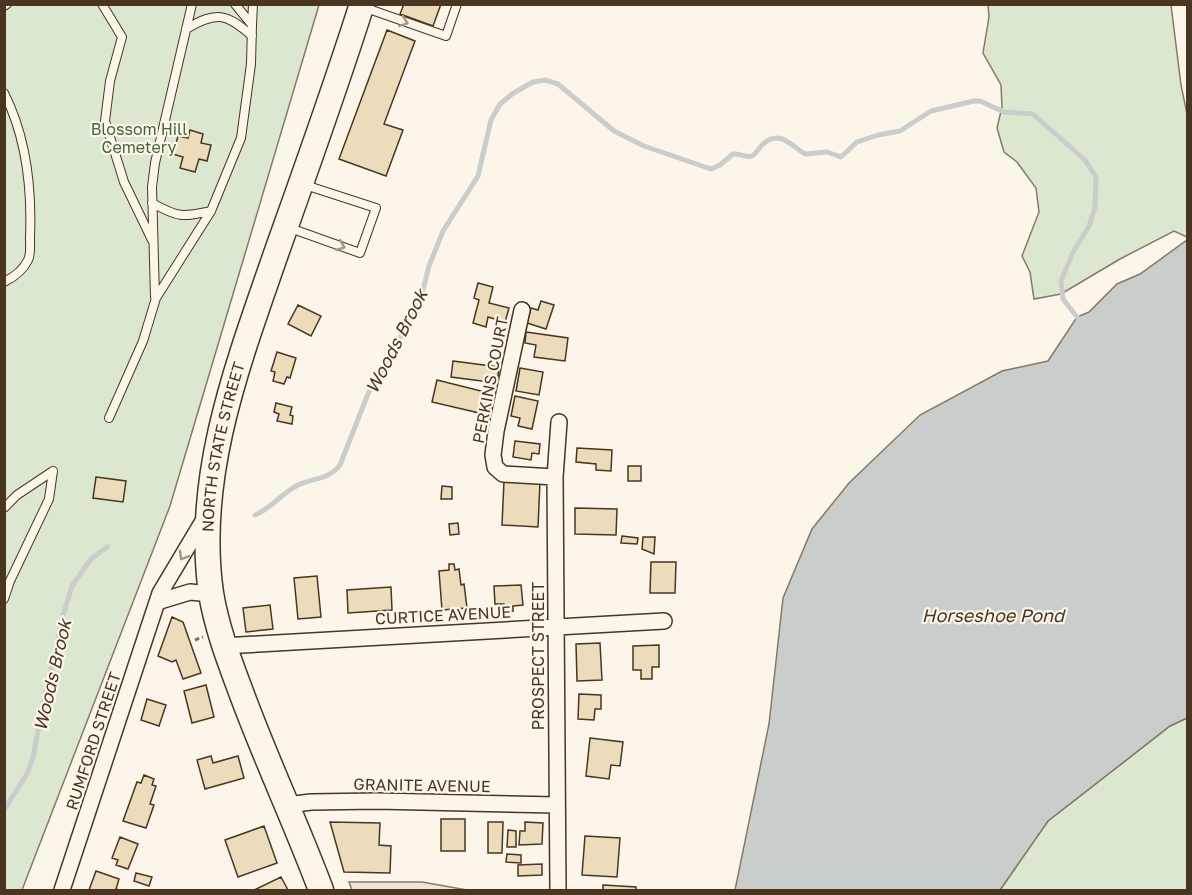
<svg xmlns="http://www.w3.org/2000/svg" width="1192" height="895" font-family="'Golos Text',sans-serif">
	<rect width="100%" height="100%" fill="#fbf6e9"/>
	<path fill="#dce7d0" stroke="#887966" stroke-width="1.5" d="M5,5H319L170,506L22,890H5Z
		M988,5H1171L1181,85L1187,114V237L1174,231L1120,259L1061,294L1034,299L1030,272L1022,256L1039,212L1036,188L1017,162L1004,152L997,128L1002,107L1001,85L983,53L989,17Z
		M1187,718V890H1000L1048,821L1170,726Z"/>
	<path fill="#ede7d9" stroke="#887966" stroke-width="1.5" d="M349,882H422L467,890H352Z"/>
	<path fill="#c9cecd" stroke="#887966" stroke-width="1.5" d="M1187,240V718L1170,726L1048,821L1000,890H735L769,724L783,598L812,529L849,483L920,415L1002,371L1048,361L1077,317L1089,312L1117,284L1140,274Z"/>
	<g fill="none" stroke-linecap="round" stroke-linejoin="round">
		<path stroke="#c9cecd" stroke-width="5" d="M255,515C272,508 282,493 298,485C315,477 327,481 340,465L368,394L420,302L429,266L443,231L478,176L491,120L500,104L512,94L533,82L545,80L558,84L614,131L644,146L711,169L720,165L733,154C739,153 746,158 752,156C756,154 759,148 762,145C779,128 792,146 805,154L827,152L841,157L857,142L878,135L900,131L931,111L974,101H980L1004,112L1033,114L1085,160L1096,177L1095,207L1089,226L1073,252L1061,281L1063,299L1077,317
			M4,810L27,774L33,758L41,714L63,616L72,586L91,559L107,547"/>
	</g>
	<path fill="#ecdcbc" stroke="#4a3520" stroke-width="1.5" d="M404,4H441L433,26L400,14Z
		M387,30L415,41L384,124L403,130L386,176L339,159Z
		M190,130L203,134L201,143L211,145L207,161L199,159L195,172L180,168L183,157L173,154L178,136L188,138Z
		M478,283L493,287L489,303L509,308L505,322L488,317L486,327L473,323L479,300L474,298Z
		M541,301L554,305L546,329L527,323L531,308L538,310Z
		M298,305L321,316L311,336L288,324Z
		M526,332L568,338L565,361L534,357L536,345L525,343Z
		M277,352L296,358L290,378L287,377L284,384L273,381L275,372L271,371Z
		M453,361L499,367L497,383L451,377Z
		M520,368L543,372L539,395L516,391Z
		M437,380L493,394L488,415L432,402Z
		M515,396L538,401L532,429L518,426L520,418L511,416Z
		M276,403L292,407L290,415L293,416L292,424L277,421L279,414L274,412Z
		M515,441L540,444L539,454L532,453L531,460L513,457Z
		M577,448L612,450L611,471L596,470V464L576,462Z
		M628,466H641V481H628Z
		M96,477L126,481L123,502L93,498Z
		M504,481L540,482L538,527L502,525Z
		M442,486L452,487V499H441Z
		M575,508L617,509L616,535L575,534Z
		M458,523L459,534L450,535L449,524Z
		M622,536L638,538L637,544L621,543Z
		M643,537H655L654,554L642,549Z
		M651,562H676L675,593H650Z
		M449,564H454L455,570L459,569L461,585L464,584L467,608L442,610L439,571L449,570Z
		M317,576L321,617L298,619L294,578Z
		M521,585L523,605L513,606V611L504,612V604H495L494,586Z
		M391,587L392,610L348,613L347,590Z
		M270,605L273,629L246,632L243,608Z
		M172,617L183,622L201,673L183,679L176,660L172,662L158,656Z
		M600,643L602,680L577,681L576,644Z
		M659,645V667H652V679H641V670H633V646Z
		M206,685L214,717L192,723L184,691Z
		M579,694L601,695V709H595L594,720L578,719Z
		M147,699L166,705L159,726L141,720Z
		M590,738L623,742L620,766L611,765L609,779L586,776Z
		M211,756L213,763L238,756L244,778L205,789L197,760Z
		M144,775L154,779L152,785L156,786L150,804L154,805L146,828L123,821L137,782L141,783Z
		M441,819H465V851H441Z
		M330,822L380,823L379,845L391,846L390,873L344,872Z
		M488,822H503L502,853H488Z
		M525,822L543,823L542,844L519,845L520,831H525Z
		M264,826L277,863L238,877L225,840Z
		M508,830L516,831V847H507Z
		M585,836L620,838L617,877L582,875Z
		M120,837L138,844L128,869L116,865L118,860L112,858Z
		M507,854L521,855V863L506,862Z
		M542,864V875L518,876V865Z
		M96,871L119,879L116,889L119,890H89Z
		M136,873L152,877L149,886L134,881Z
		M281,877L288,890H254Z
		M603,885L636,887V890H603Z"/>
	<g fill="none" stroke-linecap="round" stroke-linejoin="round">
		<g stroke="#4a3520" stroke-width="10">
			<path id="lane" d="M102,4L122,37L110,81L105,121L124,182L152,240
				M4,6L7,4
				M363,7L446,36L457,4
				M252,25L253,4
				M186,29C216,11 226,13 252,36
				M4,93C27,138 32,189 30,238C30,244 31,255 28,260C23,271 14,277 4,282
				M152,203C179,218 182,217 211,211
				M287,227L360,253L376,208L305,185
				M155,297L152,187L155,163L192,4
				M109,418L143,341L156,298L211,211L241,138L251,64L252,25L235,4
				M4,508L17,495L53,471
				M4,599L10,581L49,499L53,471"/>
		</g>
		<g stroke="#4a3520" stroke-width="18">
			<path id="street" d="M522,310L496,431L493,455L495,467L503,474L555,477
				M157,602L190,592L211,594
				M223,646L664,621
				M287,805L311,802L377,801L556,805
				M62,890L160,593L206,516
				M558,890L555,477L559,422"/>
		</g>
		<g stroke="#4a3520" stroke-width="27">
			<g id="primary">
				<path id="s1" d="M321,890C297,826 268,764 244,700C231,665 217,630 211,593C194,474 240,358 278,248C307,167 336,86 362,4"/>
			</g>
		</g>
		<path stroke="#7f6f5c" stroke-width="3" stroke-dasharray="4.5 3" stroke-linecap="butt" d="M195,640L203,637"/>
		<use href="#lane" stroke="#fbf6e9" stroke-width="8"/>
		<use href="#street" stroke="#fbf6e9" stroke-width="15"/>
		<use href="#primary" stroke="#fbf6e9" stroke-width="24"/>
	</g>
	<defs><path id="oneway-chevron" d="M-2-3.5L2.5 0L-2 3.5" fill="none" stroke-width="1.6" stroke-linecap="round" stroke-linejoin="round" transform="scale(1.5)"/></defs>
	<g stroke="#a29684">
		<use href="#oneway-chevron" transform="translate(404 22) rotate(20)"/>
		<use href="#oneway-chevron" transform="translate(341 246) rotate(20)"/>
		<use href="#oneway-chevron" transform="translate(183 556) rotate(120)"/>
	</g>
	<g text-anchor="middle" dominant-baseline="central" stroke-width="4.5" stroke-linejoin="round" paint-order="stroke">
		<g font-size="16" fill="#436837" stroke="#fbf6e9">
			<text x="139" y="129">Blossom Hill<tspan x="139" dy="18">Cemetery</tspan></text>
		</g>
		<g font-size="16" fill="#4a3520" stroke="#fbf6e9">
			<text transform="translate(490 380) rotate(-79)">PERKINS COURT</text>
			<text stroke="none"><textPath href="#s1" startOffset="465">NORTH STATE STREET</textPath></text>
			<text transform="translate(443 615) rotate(-3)">CURTICE AVENUE</text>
			<text transform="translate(538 656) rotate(-90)">PROSPECT STREET</text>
			<text transform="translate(93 741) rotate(-72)">RUMFORD STREET</text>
			<text transform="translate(422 785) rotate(1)">GRANITE AVENUE</text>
		</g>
		<g font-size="18" font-style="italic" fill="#4a3520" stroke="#fbf6e9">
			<text transform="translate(396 341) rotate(-63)">Woods Brook</text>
			<text x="993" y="615">Horseshoe Pond</text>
			<text transform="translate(52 675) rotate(-77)">Woods Brook</text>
		</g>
	</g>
	<rect width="1192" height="895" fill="none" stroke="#4a3520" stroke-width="12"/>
</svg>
